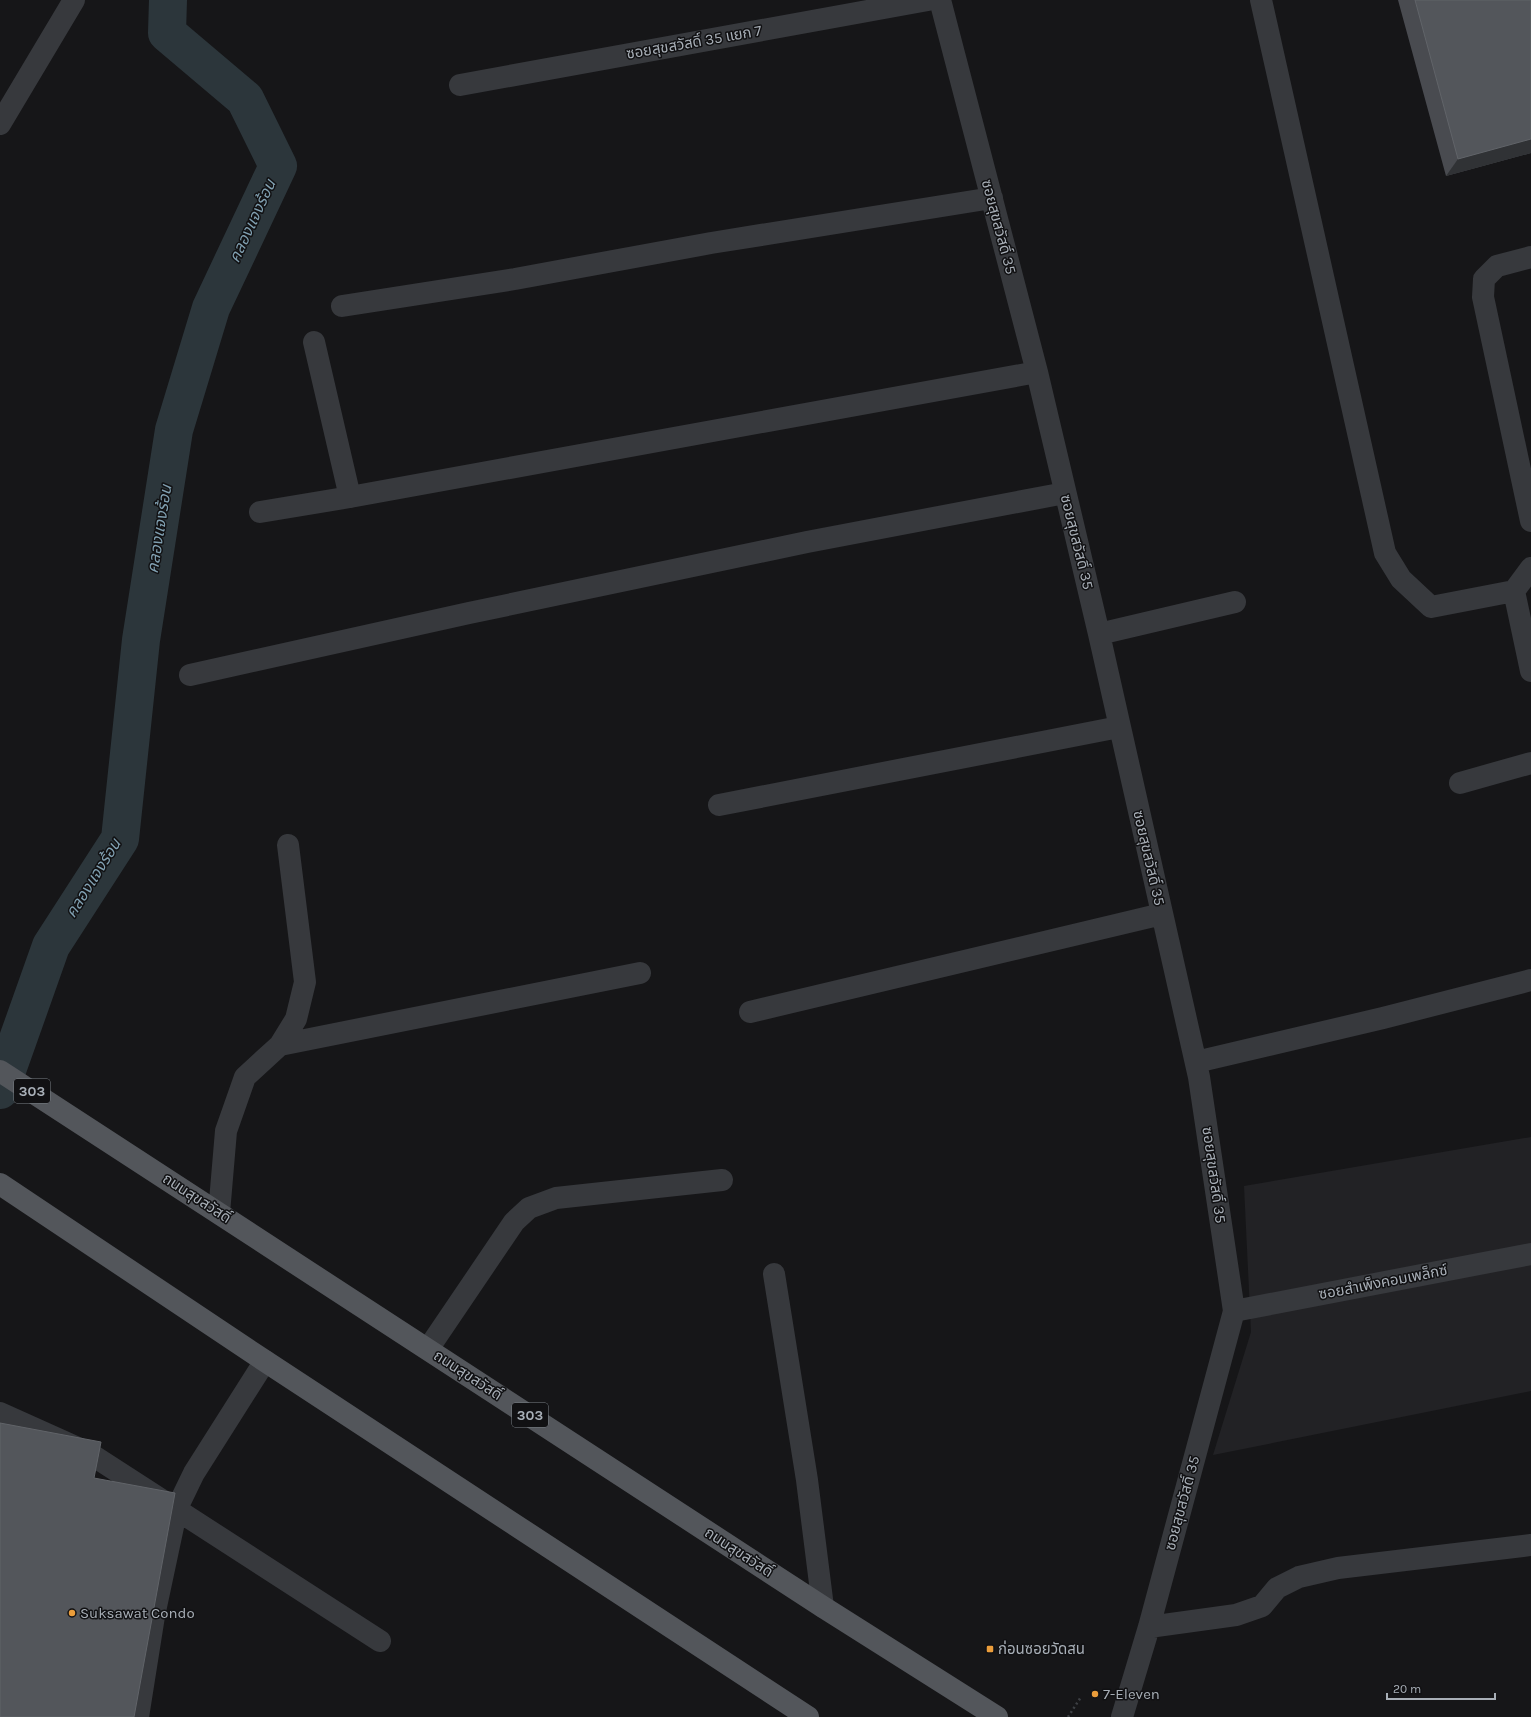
<svg xmlns="http://www.w3.org/2000/svg" width="1531" height="1717" font-family="Karla,'Noto Sans Thai',sans-serif">
	<rect width="100%" height="100%" fill="#161618"/>
	<path fill="#222225" d="M1531,1137V1391L1213,1455L1251,1332L1244,1186Z"/>
	<g fill="none" stroke-linecap="round" stroke-linejoin="round">
		<path stroke="#2c363b" stroke-width="38" d="M0,1090L51,946L120,839L141,640L174,430L211,308L278,166L245,99L167,33L168,0"/>
		<path stroke="#3d4044" stroke-width="2.5" stroke-dasharray="2 3" stroke-linecap="butt" d="M1068,1717L1081,1697"/>
		<path stroke="#37393d" stroke-width="22" d="M940,0L1037,372L1099,634L1199,1077L1234,1311L1149,1627L1122,1717
			M1261,0L1385,553L1401,579L1431,607L1514,591L1531,568
			M460,85L928,0
			M0,124L74,0
			M1531,257L1497,266L1484,279L1483,297L1531,521
			M342,306L515,279L711,243L992,198
			M314,342L350,497
			M260,512L350,497L1037,372
			M1514,591L1531,671
			M1099,634L1235,602
			M190,675L469,613L807,542L1065,493
			M1460,783L1531,763
			M719,805L1119,727
			M750,1012L1162,914
			M280,1045L640,973
			M1196,1062L1383,1018L1531,980
			M219,1213L226,1131L245,1077L280,1045L296,1019L305,982L288,845
			M774,1274L807,1480L823,1607
			M1234,1311L1531,1254
			M428,1349L514,1222L529,1208L556,1198L722,1180
			M0,1413L89,1453L380,1641
			M1149,1627L1236,1615L1262,1606L1277,1588L1299,1577L1338,1568L1531,1545
			M138,1717L154,1616L177,1508L194,1473L265,1361"/>
		<path stroke="#53565b" stroke-width="22" d="M0,1071L823,1607L997,1717
			M0,1184L265,1361L808,1717"/>
	</g>
	<path fill="#494b50" d="M1398,0H1531V153L1446,176Z"/>
	<path fill="#303235" d="M1531,139V153L1446,176L1458,159Z"/>
	<path fill="#53565b" stroke="#616469" d="M1415,0H1531V139L1458,159Z
		M0,1423L101,1442L94,1478L175,1493L134,1717H0Z"/>
	<g fill="#eb9d3b" stroke="#111113" stroke-width="1.5">
		<circle cx="72" cy="1613" r="4"/>
		<rect x="986" y="1645" width="8" height="8" rx="2"/>
		<circle cx="1095" cy="1694" r="4"/>
	</g>
	<g text-anchor="middle" dominant-baseline="central" stroke-width="3" stroke-linejoin="round" paint-order="stroke">
		<g fill="#111113" stroke="#7b8086" stroke-width="1">
			<rect x="14" y="1079" width="36" height="24" rx="3"/>
			<rect x="512" y="1403" width="36" height="24" rx="3"/>
		</g>
		<g font-size="14" font-weight="bold" fill="#a8afb7">
			<text x="32" y="1091">303</text>
			<text x="530" y="1415">303</text>
		</g>
		<g font-size="15" fill="#a8afb7" stroke="#111113">
			<text transform="translate(694 42) rotate(-10)">ซอยสุขสวัสดิ์ 35 แยก 7</text>
			<text transform="translate(999 227) rotate(75)">ซอยสุขสวัสดิ์ 35</text>
			<text transform="translate(1077 542) rotate(76)">ซอยสุขสวัสดิ์ 35</text>
			<text transform="translate(1149 858) rotate(77)">ซอยสุขสวัสดิ์ 35</text>
			<text transform="translate(1214 1175) rotate(82)">ซอยสุขสวัสดิ์ 35</text>
			<text transform="translate(197 1198) rotate(33)">ถนนสุขสวัสดิ์</text>
			<text transform="translate(1383 1282) rotate(-11)">ซอยสำเพ็งคอมเพล็กซ์</text>
			<text transform="translate(468 1375) rotate(33)">ถนนสุขสวัสดิ์</text>
			<text transform="translate(1182 1503) rotate(-75)">ซอยสุขสวัสดิ์ 35</text>
			<text transform="translate(739 1552) rotate(33)">ถนนสุขสวัสดิ์</text>
		</g>
		<g font-size="15" fill="#a8afb7" stroke="#111113" text-anchor="start">
			<text x="80" y="1613">Suksawat Condo</text>
			<text x="998" y="1649">ก่อนซอยวัดสน</text>
			<text x="1103" y="1694">7-Eleven</text>
		</g>
		<g font-size="16" font-style="italic" fill="#81a0b1" stroke="#111113">
			<text transform="translate(252 221) rotate(-65)">คลองแจงร้อน</text>
			<text transform="translate(159 529) rotate(-81)">คลองแจงร้อน</text>
			<text transform="translate(93 878) rotate(-58)">คลองแจงร้อน</text>
		</g>
	</g>
	<path d="M1387 1693v6h108v-6" fill="none" stroke="#a8afb7" stroke-width="2"/>
	<text x="1393" y="1693" font-size="12" fill="#a8afb7" stroke="#111113" stroke-width="3" paint-order="stroke">20 m</text>
</svg>
